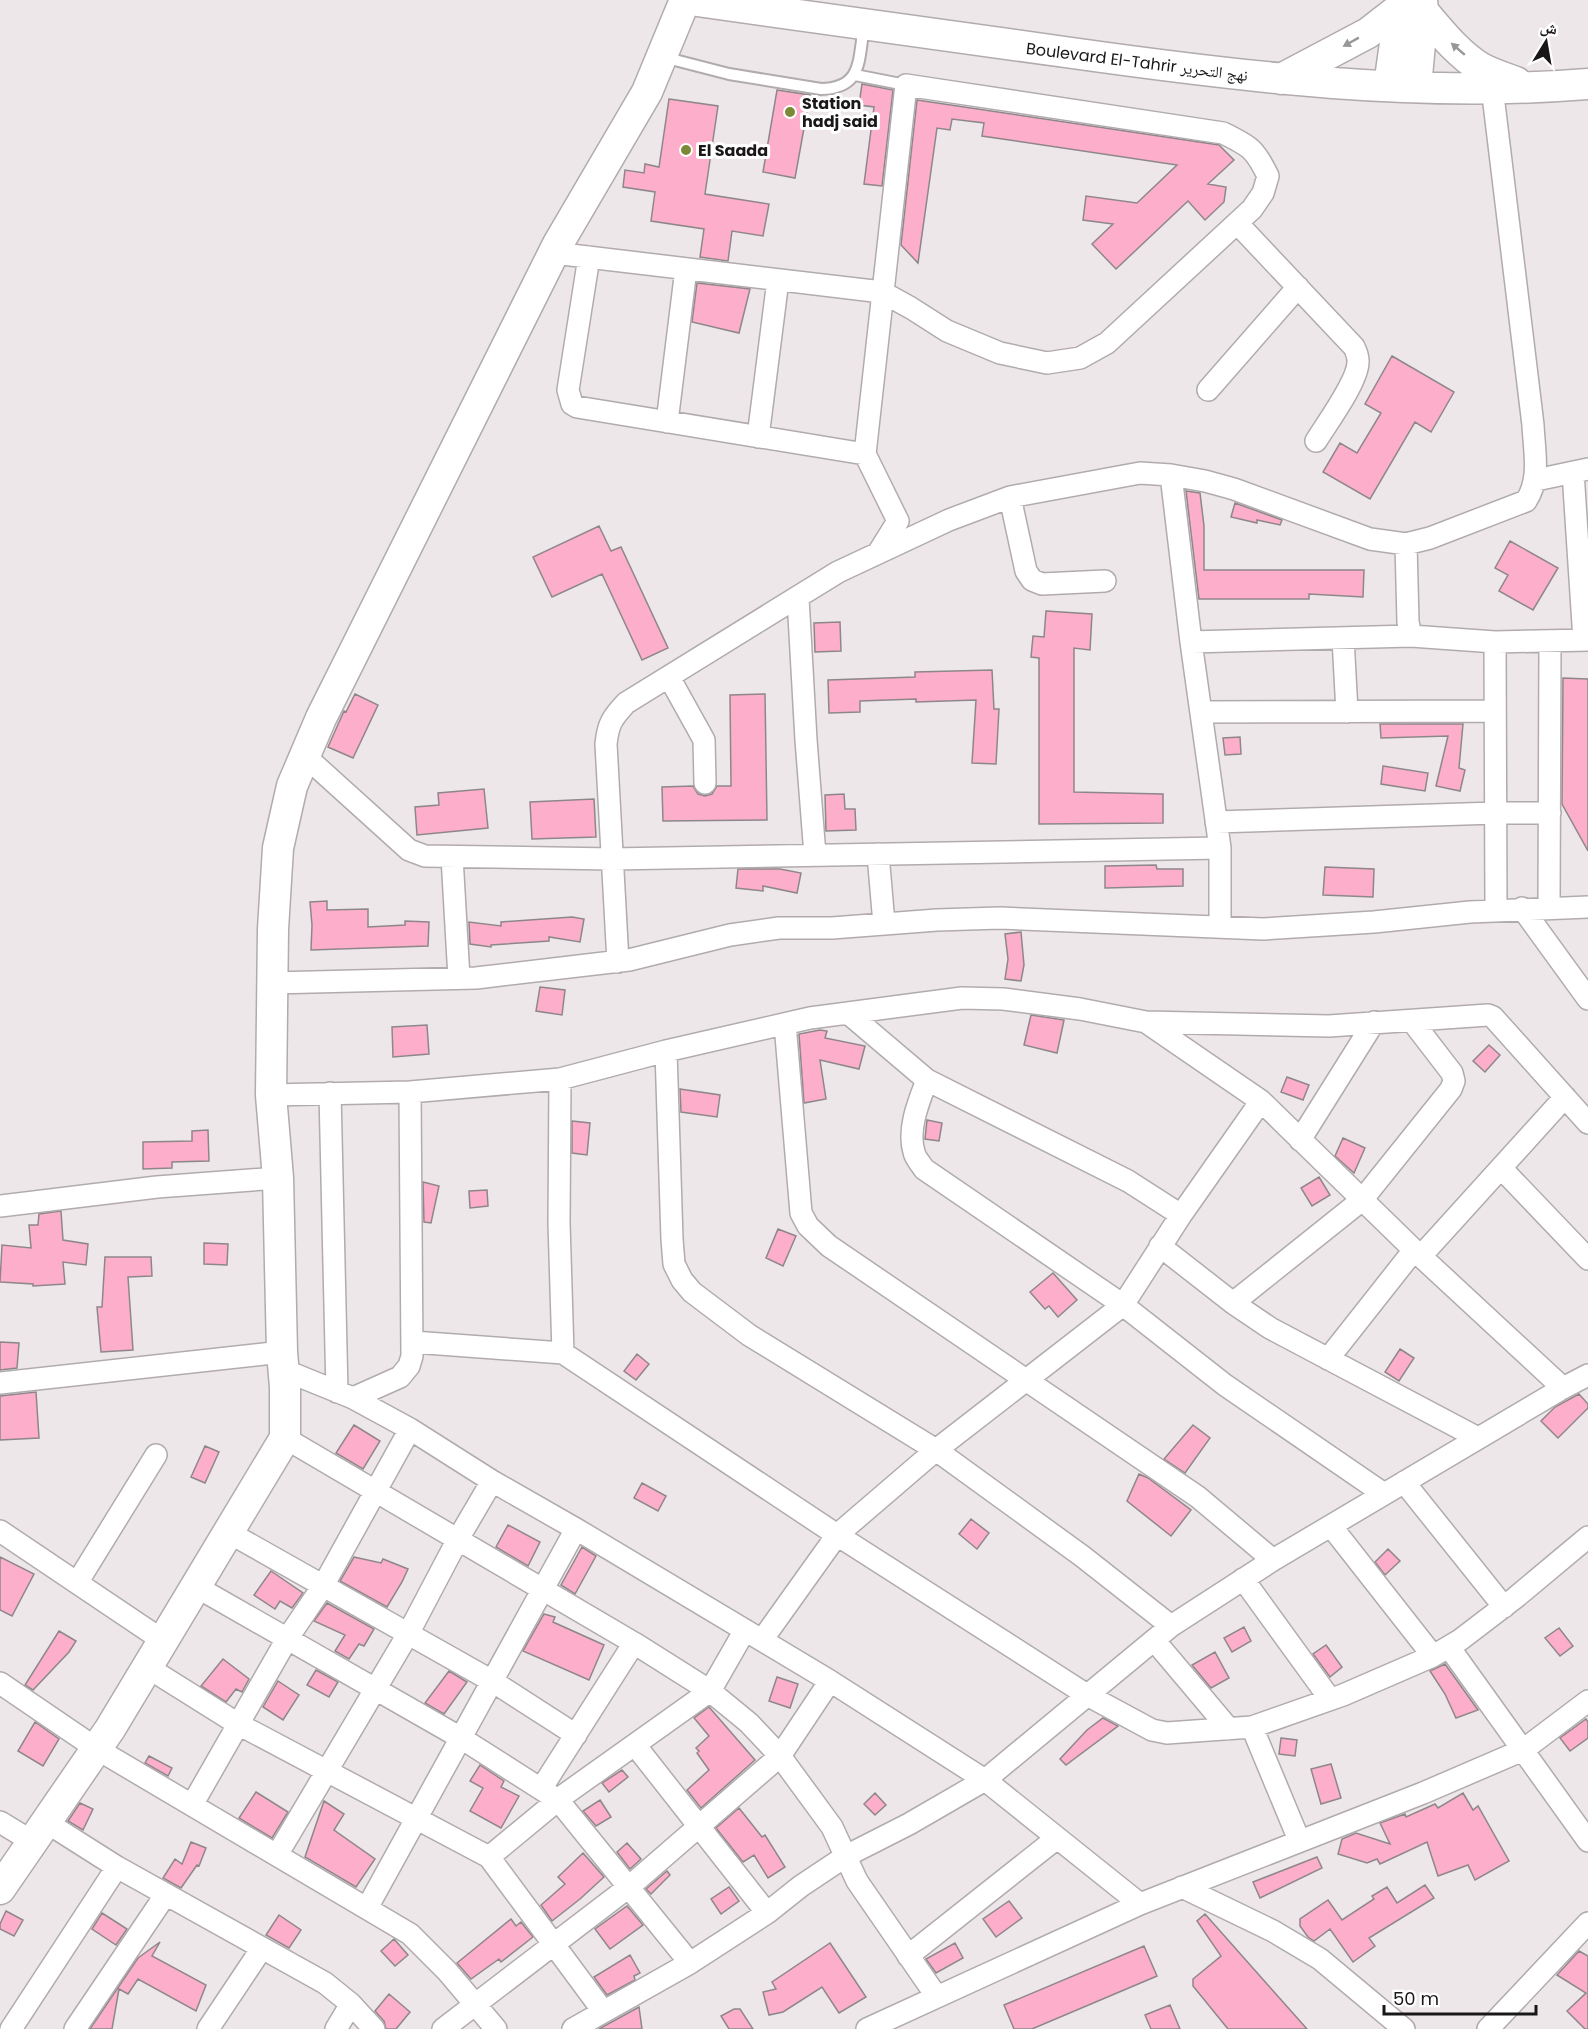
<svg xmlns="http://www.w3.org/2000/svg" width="1588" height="2029" font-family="Poppins,'Noto Naskh Arabic',sans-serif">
	<rect width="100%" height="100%" fill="#eee7e9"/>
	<path fill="#fcaecb" stroke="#8e878a" stroke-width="1.5" d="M862,84L893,90L882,186L864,184L874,107L859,105Z
		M777,90L810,95L795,178L763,172Z
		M669,99L718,106L705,194L769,204L763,236L732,231L728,261L700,257L704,229L651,221L655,192L623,187L625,170L644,173L645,164L659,167Z
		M917,100L1219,145L1234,160L1208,184L1226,187L1224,202L1205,220L1188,201L1116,269L1092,244L1113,224L1083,220L1086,196L1137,203L1177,165L982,136L984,123L952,119L950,130L937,128L918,263L901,245Z
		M697,283L750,289L739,333L692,322Z
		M1392,356L1454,392L1431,432L1415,422L1370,499L1323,472L1340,443L1357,453L1381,413L1365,404Z
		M1186,491L1200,493L1204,526V570H1364L1363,597L1309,594V599H1199Z
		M1235,503L1282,520L1280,525L1257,520V523L1231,517Z
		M599,526L611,551L621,547L668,648L642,660L602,574L552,597L533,557Z
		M1510,541L1558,568L1533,610L1499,591L1508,575L1495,568Z
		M1046,611L1092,614L1090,650L1074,648V792L1163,794V823L1039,824V658L1031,657L1033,636L1044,637Z
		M840,622L841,651L815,652L814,623Z
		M992,670L994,709H999L996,764L972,763L976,700L916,702V699L860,701V712L829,713L828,680L915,677V672Z
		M1563,678L1588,679V851L1562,804Z
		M355,694L378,705L353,758L328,747L344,711L346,712Z
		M765,694L767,820L663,821L662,787L693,786L698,794L705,796L712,794L717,786H731L730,695Z
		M1380,724H1463L1459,768L1465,770L1460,791L1436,786L1448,736L1381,738Z
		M1240,737L1241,754L1225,755L1223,738Z
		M1383,766L1428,773L1425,791L1381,784Z
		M484,789L488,828L417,835L415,807L439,805L438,793Z
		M844,794L845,809H855L856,830L826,831L825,795Z
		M594,799L596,837L532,839L530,802Z
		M1156,865L1157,869H1183V886L1105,888V866Z
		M1325,867L1374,869L1373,897L1323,895Z
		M738,869H780L801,873L797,893L763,886V891L736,888Z
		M327,901V910L368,909V927L405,925V921L429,922L428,946L311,950L312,925L310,902Z
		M572,917L584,919L580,942L549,937V941L491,945V947L470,944L469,922L501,926V922Z
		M1021,932L1024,965L1021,981L1005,979L1008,959L1005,934Z
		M540,987L565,990L562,1015L536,1011Z
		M1031,1015L1064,1020L1057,1053L1024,1045Z
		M427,1025L429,1054L393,1057L392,1027Z
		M820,1030L827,1031L825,1038L865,1046L859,1069L820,1060L826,1099L804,1103L799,1034Z
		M1489,1045L1500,1055L1485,1072L1473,1061Z
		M1287,1077L1309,1085L1303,1100L1281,1092Z
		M680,1089L720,1095L717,1117L681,1112Z
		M927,1120L942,1123L939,1141L925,1139Z
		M572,1121L590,1123L587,1155L572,1153Z
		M208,1130L209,1161L172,1162V1168L143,1169V1142L192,1141V1131Z
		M1343,1138L1365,1148L1354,1173L1335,1156Z
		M1319,1177L1330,1195L1312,1206L1301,1188Z
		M423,1182L439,1186L431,1223L424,1222Z
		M487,1190L488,1206L470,1208L469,1191Z
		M61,1211L63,1240L88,1244L86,1265L63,1262L65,1284L33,1286V1284L0,1282L2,1245L31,1248L29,1225H38L39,1214Z
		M778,1229L796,1236L783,1266L766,1258Z
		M204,1243L228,1244L227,1265L204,1264Z
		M105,1257H151L152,1276L128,1277L133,1350L101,1352L97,1307H102Z
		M1053,1273L1077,1300L1058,1317L1049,1306L1045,1309L1030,1292Z
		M0,1342L19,1343L17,1368L0,1370Z
		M1400,1349L1414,1358L1399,1381L1385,1372Z
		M637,1354L649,1364L636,1380L624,1371Z
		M36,1392L39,1438L0,1440V1396Z
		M1579,1394L1588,1404V1408L1558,1438L1541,1421L1555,1407Z
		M354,1425L380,1441L363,1469L336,1453Z
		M1193,1425L1210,1438L1185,1473L1164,1459Z
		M205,1446L219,1452L205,1483L191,1477Z
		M1139,1474L1148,1478L1191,1510L1171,1536L1127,1501Z
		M642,1483L666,1496L658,1511L634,1498Z
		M971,1519L989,1533L977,1549L959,1534Z
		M508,1525L540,1542L528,1566L496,1547Z
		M582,1547L596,1556L575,1594L561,1585Z
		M1388,1549L1400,1561L1385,1575L1375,1562Z
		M0,1557L34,1574L12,1616L0,1610Z
		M354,1557L381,1563L383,1559L408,1569L402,1582L387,1607L340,1581Z
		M271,1571L303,1593L292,1608L280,1601L275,1609L254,1595Z
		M327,1603L374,1629L364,1646L359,1644L349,1659L335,1651L345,1635L314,1621Z
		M544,1614L555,1617L553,1622L604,1645L589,1680L523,1651Z
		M1244,1627L1251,1641L1232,1652L1224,1638Z
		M1559,1628L1573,1646L1560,1656L1545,1638Z
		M59,1631L76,1641L69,1652L33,1690L25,1685Z
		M1326,1645L1342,1667L1330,1677L1313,1654Z
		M1215,1652L1229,1678L1211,1688L1192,1665Z
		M223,1659L249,1679L242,1692L236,1689L226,1702L201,1686Z
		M1445,1664L1478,1710L1456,1718L1445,1694L1430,1671Z
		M316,1670L338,1682L329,1697L307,1685Z
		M449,1671L467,1682L444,1714L425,1703Z
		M777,1677L798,1684L790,1708L769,1701Z
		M278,1681L299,1695L283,1720L263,1707Z
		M709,1707L755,1760L701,1808L687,1790L709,1770L697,1753L699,1751L696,1748L709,1736L694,1718Z
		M1103,1718L1118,1726L1066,1765L1060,1759L1087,1730Z
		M1586,1719L1588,1722V1738L1570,1751L1560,1738Z
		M35,1722L59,1739L43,1766L18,1751Z
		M1281,1738L1297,1740L1295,1756L1279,1754Z
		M149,1756L172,1768L168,1776L145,1763Z
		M1331,1764L1341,1798L1321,1804L1311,1769Z
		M480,1765L504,1781L501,1787L519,1796L501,1828L470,1811L483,1788L470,1781Z
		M622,1770L628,1777L609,1792L602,1783Z
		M256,1792L288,1812L272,1838L239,1818Z
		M875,1793L886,1805L875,1815L864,1804Z
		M1463,1793L1473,1810L1478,1806L1509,1861L1475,1880L1468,1865L1438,1876L1427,1842L1380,1864L1377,1859L1367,1863L1338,1854L1342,1839L1356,1833L1390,1844L1380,1823L1405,1814L1406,1817L1435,1804L1438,1808Z
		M600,1800L611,1817L596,1826L583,1811Z
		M324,1801L344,1814L334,1830L375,1859L356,1887L305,1857Z
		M80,1803L93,1809L83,1830L68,1821Z
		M739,1808L762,1837L765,1835L785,1867L768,1878L754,1855L743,1862L716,1828Z
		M191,1842L206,1848L199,1866L197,1865L181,1888L163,1878L175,1859L182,1864Z
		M627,1843L641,1859L630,1869L617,1852Z
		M583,1853L604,1877L580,1899L552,1921L541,1905L565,1884L558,1877Z
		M1317,1857L1322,1868L1260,1898L1253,1882Z
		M667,1871L670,1875L651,1894L646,1889Z
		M1425,1885L1434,1898L1369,1938L1375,1946L1353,1962L1330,1929L1314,1941L1308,1937L1300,1926V1919L1328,1900L1342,1920L1374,1899L1372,1896L1387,1887L1397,1903Z
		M729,1887L739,1901L721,1914L711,1899Z
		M1009,1901L1022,1918L996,1937L983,1919Z
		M627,1906L643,1925L610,1949L595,1929Z
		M6,1911L23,1920L14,1936L0,1929V1924Z
		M102,1913L127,1929L116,1945L92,1929Z
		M1205,1914L1307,2029H1228L1193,1986V1979L1221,1956L1197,1921Z
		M279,1915L301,1930L289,1948L266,1935Z
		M511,1919L516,1926L521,1922L533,1937L501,1962L499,1959L471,1979L457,1963Z
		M394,1939L408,1955L395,1966L381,1951Z
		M160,1942L152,1956L206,1985L196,2011L138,1979L128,1994L119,1989L112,2029H90L138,1958Z
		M830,1943L866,1997L839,2013L822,1987L783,2012L769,2015L763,1992L776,1989L772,1982Z
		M955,1943L963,1958L936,1973L926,1959Z
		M1144,1946L1157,1976L1032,2029H1014L1004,2005Z
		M1579,1951L1588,1956V2029H1585L1567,2011L1586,1993L1557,1975Z
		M630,1955L640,1973L634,1976L635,1980L607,1995L594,1977Z
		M389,1994L410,2012L396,2029H386L384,2021L375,2011Z
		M1170,2005L1180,2029H1151L1145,2015Z
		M639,2007L642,2029H599Z
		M734,2009H740L753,2029H729L721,2016Z"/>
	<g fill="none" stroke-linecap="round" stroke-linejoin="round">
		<g stroke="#b2abad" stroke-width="14">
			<path id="lane" d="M663,57L729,74L821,89C863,88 858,60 864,27
				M855,75L906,85"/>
		</g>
		<g stroke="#b2abad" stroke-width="24">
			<path id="street" d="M1237,223L1354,347C1356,351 1358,356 1358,361C1359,380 1327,423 1316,441
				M554,253L882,292L911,308L947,331L1000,353L1047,363L1080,358L1107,343L1252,209L1263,193L1268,176C1255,149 1250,146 1223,133L906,85L865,454L898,521L878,553
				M589,257L568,390L572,404L577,407L865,454
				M1208,390L1298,287
				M667,422L686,269
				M758,437L778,280
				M1573,472L1584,640
				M1171,475L1191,642L1220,848V927
				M1536,480L1588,469
				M1010,497L1140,473L1171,475L1205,481L1234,489L1370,539L1406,544L1430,538L1526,501C1541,479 1534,450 1533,425L1492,87
				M1406,544L1408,622L1411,636L1495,642L1588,640
				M798,598L806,740L815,855
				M1343,638L1347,712
				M1191,642L1411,636
				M1495,642L1496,910
				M669,677L704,740L705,783
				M1201,712L1495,711
				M305,756L409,850L425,856L612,859L1220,848
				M1216,822L1495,813H1550
				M878,854L884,924
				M452,857L459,978
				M1549,907L1550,641
				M1522,908L1588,999
				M618,962L606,744C608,724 612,718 626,703L838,572L949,520L1010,497L1026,571L1032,580L1042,584L1105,581
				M272,983L476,978L629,960L730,935L779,928H832L937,920L1000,918L1263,929L1374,922L1470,912L1588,907
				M848,1013L927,1080L1128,1181L1181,1215
				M1146,1022L1261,1101L1414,1250L1563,1388
				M785,1024L801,1213L808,1226L829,1246L1198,1497L1273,1560
				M666,1051L672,1239L674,1264L682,1280L692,1292L749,1335L936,1450L1082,1556L1171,1626
				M560,1079L559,1223L563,1353
				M927,1080C919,1101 907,1129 914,1152C915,1158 921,1164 924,1169L1123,1305L1225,1385L1384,1494
				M330,1093L337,1392
				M271,1095L410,1092L560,1079L666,1051L810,1018L962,998L1003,999L1080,1009L1146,1022L1329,1026L1488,1015L1493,1017L1588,1123
				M1300,1140L1374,1022
				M1501,1168L1588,1259
				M0,1206L157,1187L278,1178
				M1160,1246L1233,1303L1270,1328L1478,1438
				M1421,1256L1565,1097
				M1233,1303L1362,1200L1451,1089L1454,1081L1452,1073L1412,1021
				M413,1342L563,1353L837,1535L1087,1695L1152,1730L1167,1733L1252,1727L1343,1695L1433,1656L1460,1640L1515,1598L1588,1537
				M1328,1359L1414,1250
				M284,1370L353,1398L410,1429L492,1481L576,1529L830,1681L985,1780L1140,1904
				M0,1383L282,1352
				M353,1398L400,1377L409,1366L412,1356L410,1092
				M285,1438L634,1643L710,1691L749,1723L780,1756L832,1827L857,1881L937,1997
				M1404,1482L1504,1607
				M1331,1526L1433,1656
				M0,1531L162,1640
				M228,1532L492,1681L576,1735
				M1243,1579L1330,1699
				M77,1583L156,1455
				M195,1586L461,1738L558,1800L690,1963
				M762,1640L837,1535L936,1450L1123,1305L1181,1215L1261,1101
				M1154,1640L1229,1729
				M1449,1647L1588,1841
				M147,1667L238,1724L489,1857L603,2011
				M0,1683L97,1749L410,1934L447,1971L496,2029
				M1252,1727L1299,1840
				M635,1745L767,1913
				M541,1789L634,1643
				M192,1805L287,1639L323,1586L410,1429
				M0,1822L33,1842
				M46,1822L117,1867L325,1983L351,2004L374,2029
				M277,1855L408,1634L458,1539L492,1481
				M489,1857L564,1795L710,1691L745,1630
				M1182,1887L1273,1931L1320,1959L1404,2029
				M367,1908L576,1529
				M908,1956L1057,1838
				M11,2029L117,1867
				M75,2029L166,1894
				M208,2029L262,1948
				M336,2029L351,2004
				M443,2029L630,1886L780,1756L830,1681
				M573,2029L690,1963L767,1913L801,1886L846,1856L909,1824L985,1780L1171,1626L1273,1560L1563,1388L1588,1375
				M867,2029L1140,1904L1423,1793L1523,1750L1588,1701
				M1488,2029L1588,1923"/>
		</g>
		<g stroke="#b2abad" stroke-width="33">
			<path id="secondary" d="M690,0C817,18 944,36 1072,53C1243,77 1416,98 1588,84
				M1423,11C1440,31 1458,54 1481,68C1492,74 1505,78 1516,82
				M1281,79L1368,33L1399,9
				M1389,86L1401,0
				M1416,87L1423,11L1422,0
				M0,1889L110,1729L285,1438V1387L282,1352L278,1178L271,1095L273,929L278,848L292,786L321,718L558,244L647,92L685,0"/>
		</g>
		<use href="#lane" stroke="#fff" stroke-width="10"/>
		<use href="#street" stroke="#fff" stroke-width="21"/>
		<use href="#secondary" stroke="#fff" stroke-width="30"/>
	</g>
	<defs><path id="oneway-solid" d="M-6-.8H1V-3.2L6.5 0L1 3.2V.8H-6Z" transform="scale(1.5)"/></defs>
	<g fill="#989797">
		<use href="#oneway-solid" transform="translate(1351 42) rotate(151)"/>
		<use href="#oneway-solid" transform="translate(1458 49) rotate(-139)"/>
	</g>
	<g fill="#7b8836" stroke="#fff" stroke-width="2">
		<circle cx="790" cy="112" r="6"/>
		<circle cx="686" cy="150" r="6"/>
	</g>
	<g text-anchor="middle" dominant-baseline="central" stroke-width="6" stroke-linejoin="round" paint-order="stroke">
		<g font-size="16" fill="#191717" stroke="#fff">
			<text transform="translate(1137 62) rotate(7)">Boulevard El-Tahrir نهج التحرير</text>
		</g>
		<g font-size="16" font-weight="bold" fill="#191717" stroke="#fff" text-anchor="start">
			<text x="802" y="103">Station<tspan x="802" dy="18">hadj said</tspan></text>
			<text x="698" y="150">El Saada</text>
		</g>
	</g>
	<g transform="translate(1546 42) rotate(11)" stroke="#ffffff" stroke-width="4.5" paint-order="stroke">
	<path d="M0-4.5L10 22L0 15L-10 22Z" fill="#191717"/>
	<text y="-9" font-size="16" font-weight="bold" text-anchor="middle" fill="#191717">ش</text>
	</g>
	<path d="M1384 2005v9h152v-9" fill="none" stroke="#191717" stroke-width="3"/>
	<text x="1393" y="2005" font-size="18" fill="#191717" stroke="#ffffff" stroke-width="4.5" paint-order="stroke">50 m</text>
</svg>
